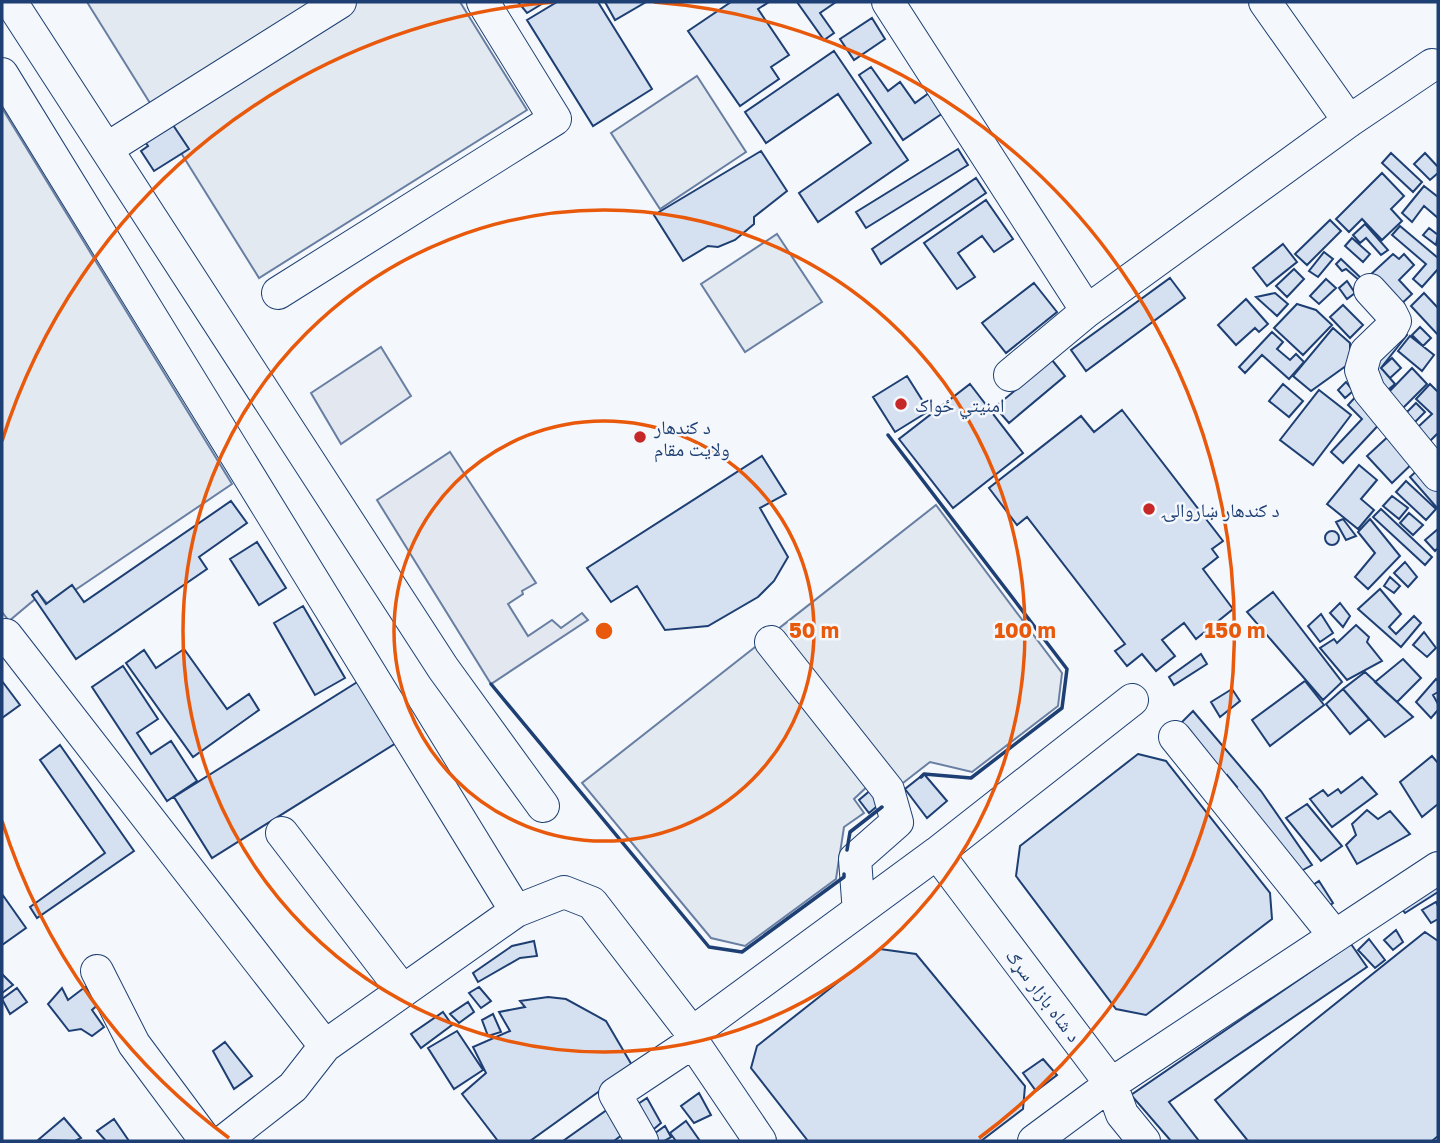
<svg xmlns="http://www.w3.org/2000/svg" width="1440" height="1143" font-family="'Golos Text','Noto Naskh Arabic',sans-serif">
	<rect width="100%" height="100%" fill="#f4f7fb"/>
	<path fill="#e3e9f0" stroke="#687fa3" stroke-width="2" d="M87,2H460L527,110L259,278Z
		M697,76L746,152L660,209L611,133Z
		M2,108L232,484L50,607L40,595L9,621L2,612Z
		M777,234L822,302L745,352L701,284Z
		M936,505L1062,673L1058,706L972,772L930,762L885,797L871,783L854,799L864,813L844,827L836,879L745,946L711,938L582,783Z"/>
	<path fill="#e3e8f0" stroke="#687fa3" stroke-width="2" d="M381,347L411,396L341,444L311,393Z
		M450,452L536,583L522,591L523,594L508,604L528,636L552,620L561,628L582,613L588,620L491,684L377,500Z"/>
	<path fill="#d5e0f0" stroke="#1d3f73" stroke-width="2" d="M518,2H545L527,13Z
		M557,2H598L652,89L593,126L527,20Z
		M605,2H646L615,20Z
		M731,2H769L758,9L789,55L771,67L779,79L740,106L688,31Z
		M797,2H836L820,13L834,33L824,40Z
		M872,18L885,39L854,60L840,39Z
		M834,51L908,160L818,222L799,193L871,143L838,94L766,143L745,112Z
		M871,67L888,91L900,82L915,103L929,93L943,113L903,140L859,75Z
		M171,122L189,149L154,171L141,151L148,146L143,139Z
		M958,149L968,165L866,228L856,212Z
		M761,151L787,191L754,217V224L735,240L718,247L708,246L683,261L654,215Z
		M1391,153L1422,182L1413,192L1382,163Z
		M1425,153L1438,167V173L1430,180L1414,164Z
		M1382,173L1404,196L1391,209L1402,221L1382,240L1362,219L1349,232L1336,219Z
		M976,178L986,193L881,264L872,249Z
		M1424,186L1438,197V218L1424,206L1412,222L1402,213Z
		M986,200L1013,239L994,252L982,236L958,253L975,277L957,289L924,243Z
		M1330,220L1341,231L1307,265L1295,254Z
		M1365,224L1388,250L1381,255L1366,238L1360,243L1353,235Z
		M1400,226L1438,258V269L1422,287L1413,279L1426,264L1392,235Z
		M1429,228L1438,235L1436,245L1423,235Z
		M1352,238L1370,254L1363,262L1345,246Z
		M1283,244L1297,262L1267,286L1253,268Z
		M1324,252L1333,259L1318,277L1309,271Z
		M1393,254L1399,259L1404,254L1414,265L1399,280L1412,294L1398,307L1369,276Z
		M1341,259L1362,279L1360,281L1346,269L1342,271L1336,264Z
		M1294,269L1304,279L1287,297L1276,286Z
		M1170,278L1185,298L1086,371L1071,350Z
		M1326,279L1336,288L1319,304L1310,296Z
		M1347,281L1355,293L1347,299L1339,288Z
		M1034,283L1057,312L1006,353L982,323Z
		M1275,293L1288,304L1277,316L1256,297Z
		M1424,293L1438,308V335L1411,306Z
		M1246,299L1268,324L1259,332L1255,328L1236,345L1218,325Z
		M1297,304L1316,310L1332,325L1303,355L1274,328Z
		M1343,305L1363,325L1350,338L1330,317Z
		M1394,325L1407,335L1381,368L1395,384L1384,393L1372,378Z
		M1420,327L1431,338L1423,346L1412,335Z
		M1333,328L1350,343V363L1311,391L1293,376Z
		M1272,332L1283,342L1277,349L1290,360L1296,354L1304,362L1289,379L1262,355L1245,373L1239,367Z
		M1410,336L1434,355L1422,371L1398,351Z
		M1392,358L1401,368L1390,378L1381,368Z
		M1052,360L1065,376L1009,423L995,407Z
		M1412,368L1427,384L1401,410L1386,395Z
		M907,376L929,411L895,432L873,397Z
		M1346,382L1353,391L1345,398L1338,390Z
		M970,384L1023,453L953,508L899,439Z
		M1283,384L1303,401L1289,417L1269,401Z
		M1430,384L1438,392V433L1426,445L1418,427L1432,414L1416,399Z
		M1319,390L1351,415L1313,465L1280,440Z
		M1360,392L1386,417L1343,463L1331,452L1362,419L1348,405Z
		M1416,403L1425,412L1413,424L1404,415Z
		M1122,410L1223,541L1212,549L1218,557L1203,569L1233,609L1196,639L1184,623L1162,640L1175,656L1156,671L1142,654L1127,666L1115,651L1125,644L1027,517L1017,525L989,488L1081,416L1094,432Z
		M1392,433L1417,459L1392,483L1367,456Z
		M762,456L786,494L760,508L788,557L774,581L758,597L708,626L665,630L637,586L611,602L587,568Z
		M1359,465L1377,480L1361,499L1374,510L1358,529L1327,504Z
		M1422,466L1438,484V509L1410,477Z
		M1406,481L1436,509L1426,520L1396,492Z
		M1392,496L1408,508L1399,519L1383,506Z
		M231,501L247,523L199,557L207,569L76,659L32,595L37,591L46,604L72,585L84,602Z
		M1381,509L1432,557L1425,565L1373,517Z
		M1409,513L1423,525L1413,535L1400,523Z
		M1343,519L1356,536L1346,540L1336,522Z
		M1370,519L1400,556L1368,589L1355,577L1375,553L1358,532Z
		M1438,529V548L1435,551L1425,540Z
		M1325 538a7 7 0 1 1 14 0a7 7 0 1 1-14 0Z
		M257,542L286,588L259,605L230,559Z
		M1405,562L1417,577L1408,587L1394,573Z
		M1390,577L1400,586L1394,593L1384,586Z
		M1380,589L1401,614L1389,627L1396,634L1414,616L1421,623L1401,647L1358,609Z
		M1273,592L1342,682L1323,700L1247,612Z
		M1340,603L1350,616L1343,627L1330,613Z
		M303,606L345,678L315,695L274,623Z
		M1321,614L1333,633L1320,642L1308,626Z
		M1356,625L1369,637L1367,642L1382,661L1347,680L1320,648L1334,639L1337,643Z
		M1424,632L1436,648L1427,657L1413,645Z
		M184,649L227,709L249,694L259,710L193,757L126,663L144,650L156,668Z
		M1201,654L1207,664L1174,685L1169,677Z
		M1403,659L1421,678L1397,702L1375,682Z
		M123,666L158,719L137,733L151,754L171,741L197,781L167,801L92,687Z
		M378,669L417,730L212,858L174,797Z
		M1365,672L1413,717L1385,737L1343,689Z
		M1436,679L1438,681V692L1433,695L1438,704V710L1431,718L1416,702Z
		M2,681L20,705L2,718Z
		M1305,681L1324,705L1270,746L1252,720Z
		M1232,689L1240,701L1220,717L1211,702Z
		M1343,689L1369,719L1350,734L1326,704Z
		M1193,711L1261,791L1312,865L1294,875L1233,791L1237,787L1227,775L1220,781L1178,726Z
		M60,745L134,851L37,918L30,907L105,853L40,760Z
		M1138,754L1166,761L1270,893L1272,919L1146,1015L1116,1009L1016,876L1020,846Z
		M1432,756L1438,763V804L1422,817L1400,782Z
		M924,774L947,801L927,818L905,789Z
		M1362,777L1377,794L1332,827L1310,799L1323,790L1328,796L1338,789L1341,793Z
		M872,789L882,802L869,813L859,800Z
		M1307,804L1342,846L1321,861L1286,818Z
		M1367,810L1378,819L1390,811L1410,834L1357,864L1346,845L1356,835L1352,824Z
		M1438,879V892L1405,913L1398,904Z
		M1319,881L1333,903L1324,910L1310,887Z
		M2,894L26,928L2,945Z
		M1436,902L1438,906V919L1431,923L1422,910Z
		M1396,930L1403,942L1393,950L1384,940Z
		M1425,932L1438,941V1136L1432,1141H1248L1215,1100Z
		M1369,939L1385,960L1375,968L1358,950Z
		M534,941L537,956L520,958L478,982L473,973L512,946Z
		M1351,944L1367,967L1169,1102L1199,1141H1171L1131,1095Z
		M880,949L916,954L1025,1086L1023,1109L981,1141H808L751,1068L757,1046Z
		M2,974L13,985L2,993Z
		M85,987L100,1003L92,1010L104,1027L92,1036L81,1029L69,1031L48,1004L62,988L68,1000Z
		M479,987L491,1001L481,1008L469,993Z
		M17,988L27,1002L10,1014L2,999Z
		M548,997L566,999L606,1021L633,1067L530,1141H498L462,1094L486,1073L473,1047L510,1031L499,1012L525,1007L520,1001Z
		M468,1002L474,1012L459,1023L450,1014Z
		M443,1012L452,1025L421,1048L411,1034Z
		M493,1014L501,1032L488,1036L482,1020Z
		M457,1031L483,1070L454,1089L428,1048Z
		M225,1042L252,1076L234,1089L213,1051Z
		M1043,1059L1057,1075L1036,1091L1023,1073Z
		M699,1093L711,1115L694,1123L681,1106Z
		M647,1098L661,1123L648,1134L632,1108Z
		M611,1107L627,1131L614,1141H563Z
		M64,1118L81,1138L75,1141L38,1140Z
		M114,1119L129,1141H106L97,1131Z
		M686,1121L700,1141H676L670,1133Z
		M665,1126L671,1137L664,1141H655L651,1136Z"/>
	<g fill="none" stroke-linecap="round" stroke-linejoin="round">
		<g stroke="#1d3f73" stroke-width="34">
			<path id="minor" d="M11,2L443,668L543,806
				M888,2L1087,311L1010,375
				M1265,2L1349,121
				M2,74L516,911
				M108,148L340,2
				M1370,290L1391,313L1395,321L1392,327L1366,352L1361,370L1369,391L1438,475
				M278,293L555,119L483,2
				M1087,311L1349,121L1432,65
				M6,635L325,1046
				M771,642L888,790L897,822L855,859L858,900
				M1175,737L1335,936
				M282,833L403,991
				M937,853L1111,1084L1122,1114L1144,1141
				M97,971L134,1044L206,1141
				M692,1033L693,1042L760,1141
				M224,1141L293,1087L325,1046L516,911L564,892L592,903L692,1033L937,853L1132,700
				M642,1141L615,1094L693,1042
				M1034,1141L1111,1084L1438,868"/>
		</g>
		<use href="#minor" stroke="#f4f7fb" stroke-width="32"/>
		<path stroke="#1d3f73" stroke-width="3.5" d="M888,435L1067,669L1062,708L971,778L924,774L921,777
			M491,684L709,947L742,952L844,877V874
			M847,850L850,832L882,807"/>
	</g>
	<g fill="none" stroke="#e8590c" stroke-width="3.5">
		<circle cx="604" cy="631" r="210"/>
		<circle cx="604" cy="631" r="421"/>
		<path d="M229 1138A631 631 0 0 1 2 821M2 441A631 631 0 0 1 554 2M654 2A631 631 0 0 1 979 1138"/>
	</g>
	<g fill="#c62828" stroke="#f4f7fb" stroke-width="2.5">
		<circle cx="901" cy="404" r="7"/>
		<circle cx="640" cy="437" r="7"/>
		<circle cx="1149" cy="509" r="7"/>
	</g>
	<g text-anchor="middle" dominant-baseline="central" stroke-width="5" stroke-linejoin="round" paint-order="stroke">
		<g font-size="19" fill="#1d3f73" stroke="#f4f7fb" text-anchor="start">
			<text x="915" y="404">امنيتي ځواک</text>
			<text x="654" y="426">د کندهار<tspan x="654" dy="22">ولايت مقام</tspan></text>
			<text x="1163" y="509">د کندهار ښاروالۍ</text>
		</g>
		<g font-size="19" fill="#1d3f73" stroke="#f4f7fb">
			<text transform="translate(1044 995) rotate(53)">د شاه بازار سړګ</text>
		</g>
	</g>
	<circle cx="604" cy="631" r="10" fill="#e8590c" stroke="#f4f7fb" stroke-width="3.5"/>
	<g font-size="21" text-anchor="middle" font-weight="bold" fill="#e8590c" stroke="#f4f7fb" stroke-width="5" stroke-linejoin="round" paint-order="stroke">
		<text x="814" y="638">50 m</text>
		<text x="1025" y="638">100 m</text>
		<text x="1235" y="638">150 m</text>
	</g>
	<rect width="1440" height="1143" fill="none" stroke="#1d3f73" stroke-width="7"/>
</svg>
